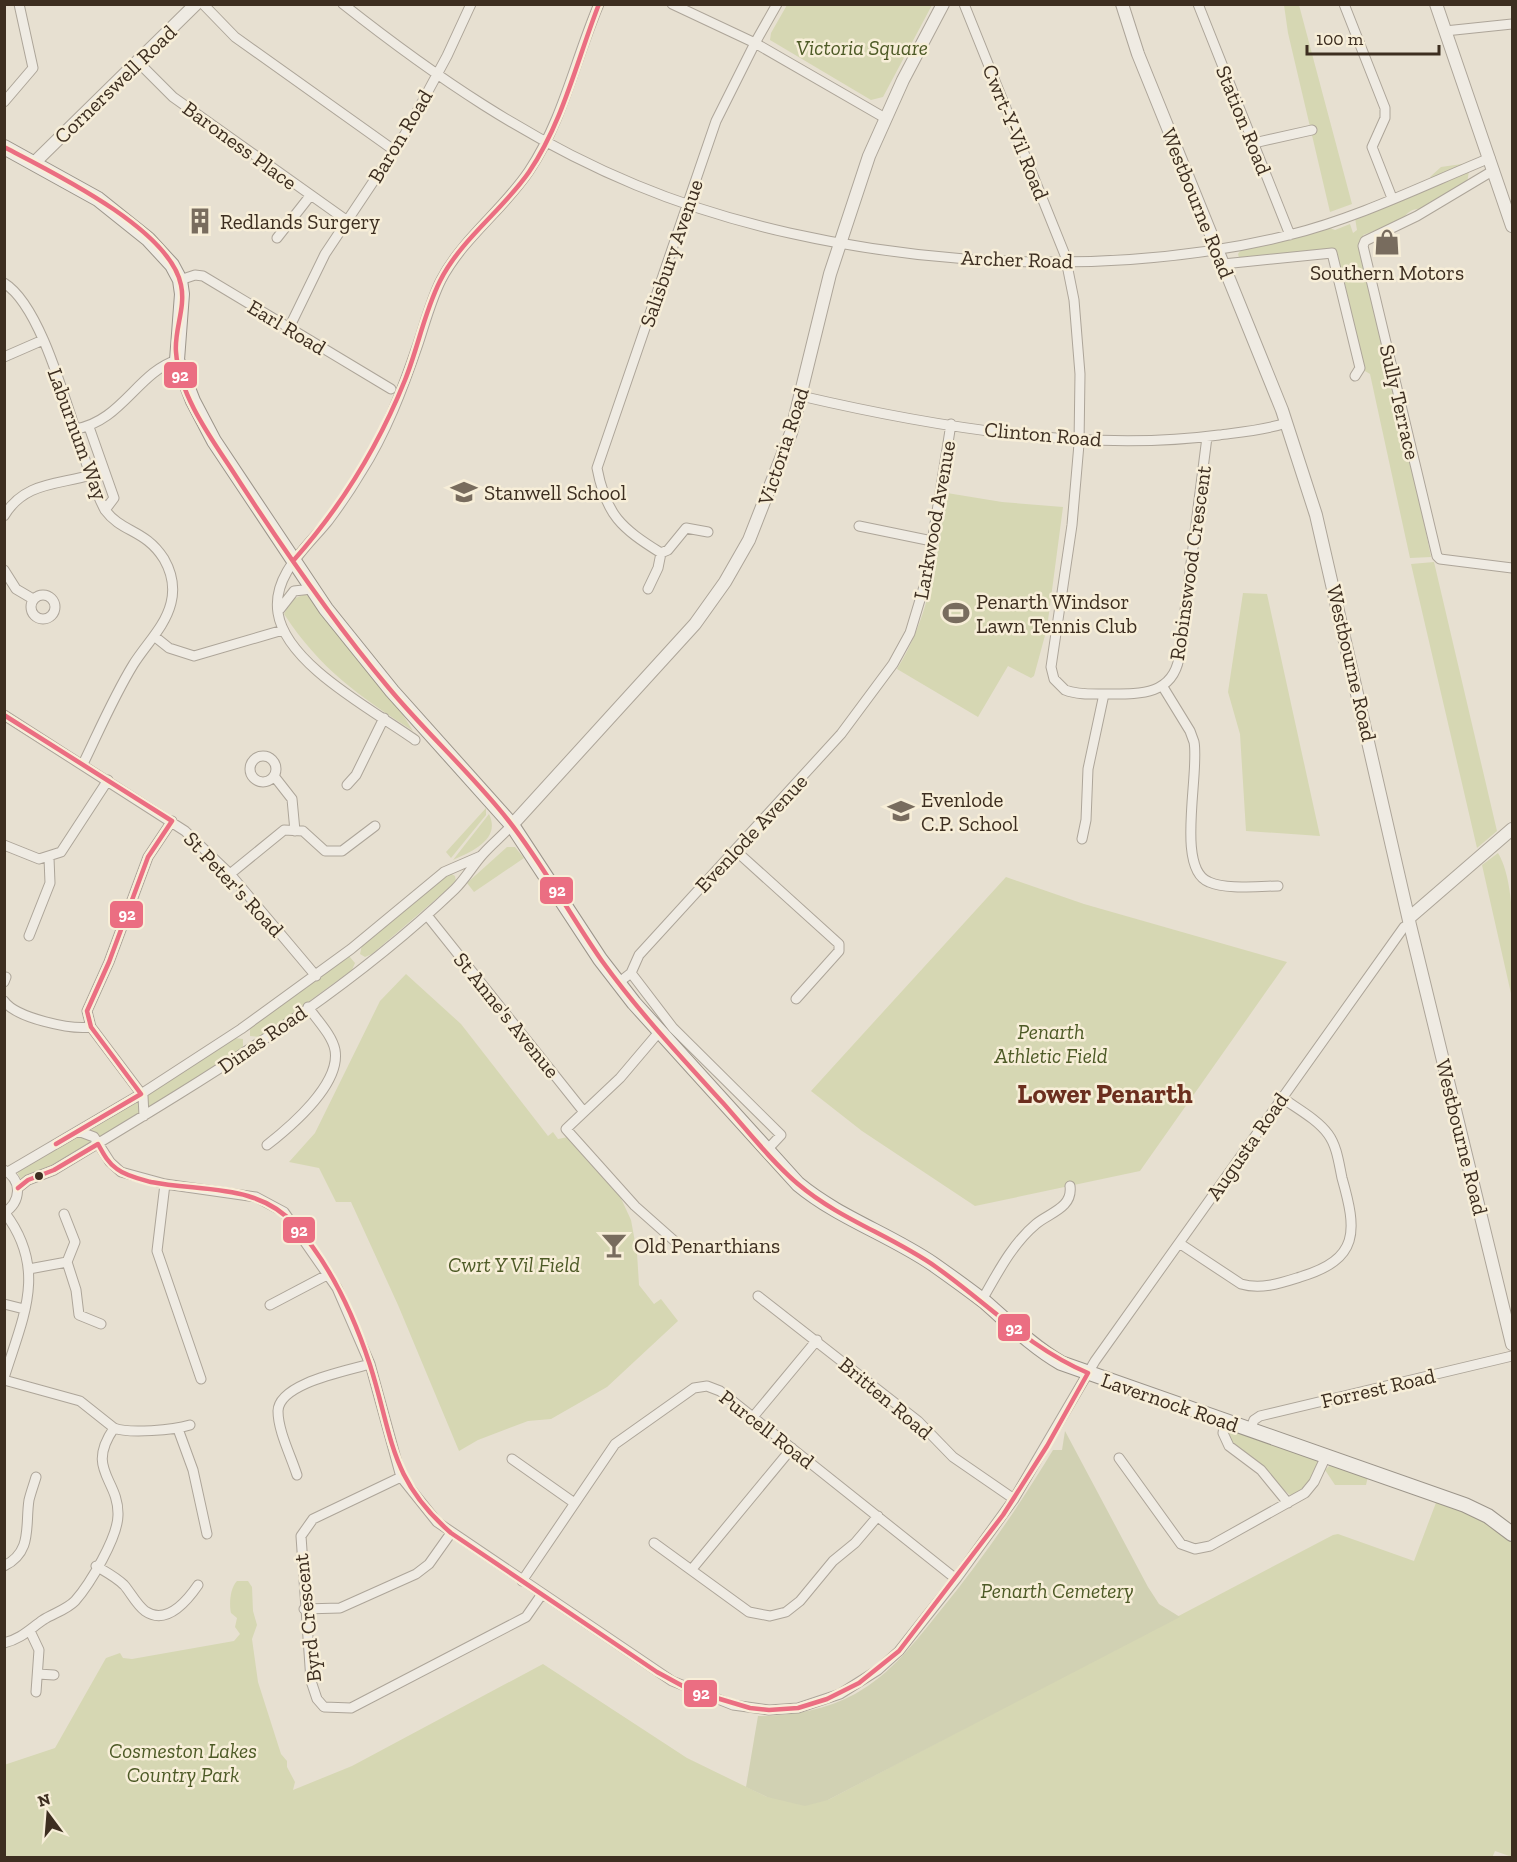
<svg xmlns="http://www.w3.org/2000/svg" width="1517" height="1862" font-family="'Zilla Slab',serif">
	<rect width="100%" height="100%" fill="#e7e0d1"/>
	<path fill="#d6d7b3" d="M787,5V4L932,5L883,97L871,100L770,40L771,33Z
		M1284,5H1299L1352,204L1330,212L1288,33Z
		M1462,164L1469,171L1467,183L1423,209C1414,208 1407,211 1403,220L1363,235L1366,243L1431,557L1410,558L1370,374L1365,371L1344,280L1336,276L1333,264L1328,259L1240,261L1238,254L1241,250L1327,227L1335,230L1350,224L1353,233L1357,230L1355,218L1424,187L1429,189L1438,184L1430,177L1441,167Z
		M947,493L1002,502L1063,507L1047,628L1034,676L1031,678L1008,666L978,717L897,669C931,615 937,555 947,493Z
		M1434,562L1497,831L1477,848L1411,564Z
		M1243,593L1267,594L1320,836L1246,831L1240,734L1228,692Z
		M305,594L315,602L398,707L413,731C358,695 321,670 284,614L291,600Z
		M486,808V815L451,858L446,852Z
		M489,814C501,839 473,851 453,860Z
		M507,847H515L524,858L474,892L467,883Z
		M1498,853C1517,884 1513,958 1512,998L1482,865Z
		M450,873L455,876L456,882L372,954L365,957L360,954L362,945Z
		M1006,877L1084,904L1287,962L1140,1171L975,1206L862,1131L811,1091Z
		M349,956L355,963L352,970L260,1037L250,1036V1027Z
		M406,974L461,1024L548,1136L553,1132L558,1139L568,1137L619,1194L631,1220L637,1253L639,1285L654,1304L661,1299L678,1321L607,1387L551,1419L528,1421L478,1440L459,1451L398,1305L351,1202H336L319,1168L289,1162L315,1133L380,1001Z
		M234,1038L243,1039V1048L148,1108L146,1095Z
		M140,1098L143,1107L138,1115L101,1138L89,1131Z
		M78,1136L95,1141L48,1169L21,1179L17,1172Z
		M1230,1428L1315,1457L1319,1466C1312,1477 1305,1494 1290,1495L1232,1445L1227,1436Z
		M1331,1464L1368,1476L1366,1485H1335L1325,1470Z
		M1437,1500L1470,1512L1512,1541V1857L1495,1851L1492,1858L5,1857L4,1765L55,1748L106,1658L120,1653L123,1658L132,1659L234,1641L240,1634L235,1627L237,1618L231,1613C229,1604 230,1588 237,1581H248L252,1587L253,1611L257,1625L252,1639L258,1682L281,1754L287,1761V1767L295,1782L293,1790L352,1766L543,1664L687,1758L767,1797L828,1800L1333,1535L1338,1534L1414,1561Z"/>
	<path fill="#d1d1b3" d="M1065,1431L1148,1587L1159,1604L1180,1617L828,1800L805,1806L767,1797L746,1787L758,1716C791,1716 826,1710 855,1694C891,1674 915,1642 940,1611C982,1560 1019,1506 1053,1450H1062Z"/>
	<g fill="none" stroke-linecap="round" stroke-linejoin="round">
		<g stroke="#ada599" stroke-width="11">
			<path id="minor" d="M203,4L235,37L395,151
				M343,4C434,76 529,141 636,185C825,264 1091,285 1289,235C1358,218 1424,185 1490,158
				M672,4L755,43L716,121L597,468C606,515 621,528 661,553L668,550L686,528L708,532
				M777,4L755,43L885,118
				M964,4L1065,255L1074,300L1080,374L1079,444L1072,525L1051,667L1054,679L1065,690C1077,695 1094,694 1107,694C1138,694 1172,696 1179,658L1207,437
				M1198,4L1290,235
				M1344,4L1385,108V118L1372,147L1392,198
				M1445,31L1512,24
				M138,62L173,97L346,220
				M4,102L33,68L19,4
				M1254,143L1312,130
				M1494,170L1417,216L1365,241L1363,246L1437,556L1440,559L1512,568
				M277,238L310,196
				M1223,264L1332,253L1360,368L1355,376
				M180,280L195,275L203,276L391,389
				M4,283C51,312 77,458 105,510C122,533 145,529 164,559C172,573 175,587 171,603C165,627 146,644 133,665C114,696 99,731 83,764
				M289,328L325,254L405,134L447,56L471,4
				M4,357L43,340
				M801,396C930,426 1087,453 1219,435C1242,432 1265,430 1286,423
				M89,427L114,498L105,510
				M75,429C121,422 138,372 177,360
				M4,516C24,482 57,485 91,475
				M859,526L932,541
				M4,570L16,589L33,599
				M648,589L658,568L661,553
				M31 607a12 12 0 1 1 24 0a12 12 0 1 1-24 0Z
				M280,609L294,591L312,589
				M154,636L169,648L194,656L283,630
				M1163,687L1190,731L1194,742C1200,773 1175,869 1209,882C1228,890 1257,886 1278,886
				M4,715L185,831L230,874L316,976
				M415,740C375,711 286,665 278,613C272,575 307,547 328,521C340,505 351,489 361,472C386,433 403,388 418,344C425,323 431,300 441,280C463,238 503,210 529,171C563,120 575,60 599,4
				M250 769a13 13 0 1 1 26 0a13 13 0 1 1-26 0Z
				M274,776L292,799L295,831
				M347,785L356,775L384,718
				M1082,839L1086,820L1088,769L1104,694
				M4,845L39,859L61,852L108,780
				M735,850L839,944V951L796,999
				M230,874L284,830L303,831L325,851H342L375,826
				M430,919L584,1112
				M29,936L50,883L49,858
				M631,973L673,1028L781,1135L766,1151
				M4,982L6,977
				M618,983L631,973L639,955L841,734L893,664L910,633L926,580L951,424
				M4,1001C16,1018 71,1030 91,1027
				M659,1032L620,1078L566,1129L635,1206L679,1245
				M144,1116L143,1096L91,1027L87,1011L109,962L148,857L172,821
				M78,1131L94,1137L110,1162L121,1172L165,1184L256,1197L284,1212L337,1288L370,1364L401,1477L437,1522L672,1681L733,1705L769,1710L798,1708L840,1694L878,1670L899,1651L956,1579L1014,1499L1095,1361L1404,927L1410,925
				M267,1145C290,1127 341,1084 335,1050C332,1035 317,1020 308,1007
				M4,1170C23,1180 21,1202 4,1213
				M8,1172L141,1094L241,1029L351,949L444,872L481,856
				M165,1184L157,1251L201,1379
				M18,1188L28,1180L54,1170C193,1086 337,1002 455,889C466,878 473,865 483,854C492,844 503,835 512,825
				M1179,1243L1241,1284C1261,1290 1281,1283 1300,1277C1360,1259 1357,1231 1342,1178C1339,1164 1337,1146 1328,1134C1317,1119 1296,1108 1281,1097
				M67,1262L76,1290L79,1315L101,1324
				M29,1269L67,1262L75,1242L64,1214
				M758,1296L918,1421L953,1457L1014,1499
				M982,1300C997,1274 1012,1244 1036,1224C1049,1213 1073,1208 1070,1186
				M4,1304L24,1309
				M270,1305L329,1274
				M4,1378C23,1317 48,1270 5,1213
				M4,1380L80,1401L114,1428
				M753,1417L817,1340
				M1225,1421L1223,1433L1229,1446L1261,1470L1288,1503
				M178,1429L193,1470L207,1534
				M1250,1430L1254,1420L1260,1416L1512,1356
				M1119,1458L1181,1544L1195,1549L1210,1546L1305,1493L1314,1482L1326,1456
				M512,1459L573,1502
				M297,1475C291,1456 278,1431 278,1411C279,1383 347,1371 370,1364
				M401,1477L313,1519L301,1536L311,1681L317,1699L324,1707L351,1708L526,1617L542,1594
				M654,1543L749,1612L770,1616L786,1612L800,1601L833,1561L855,1543L878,1516
				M4,1566C33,1552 25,1525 29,1500C31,1492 34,1484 36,1477
				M96,1566C106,1572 116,1577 124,1585C131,1593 136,1604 145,1611C167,1626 187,1601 198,1585
				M692,1569L792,1448
				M522,1581L615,1444L694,1388L707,1386L720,1391L956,1579
				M304,1609L340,1608L416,1574L429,1564L451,1533
				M30,1631L39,1650L36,1692
				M4,1643C21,1639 30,1629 43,1620C54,1613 66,1610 75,1601C90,1584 118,1537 118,1515C119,1479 85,1470 114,1428C129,1434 174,1430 190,1425
				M38,1674L54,1675"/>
		</g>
		<g stroke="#ada599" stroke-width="14">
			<path id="tertiary" d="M1122,4L1138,54L1282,410L1316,515L1410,925L1512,1344
				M1436,4L1512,226
				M34,163L196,4
				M512,825L695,624L725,582L749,540L791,433L830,274L869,156L903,80L943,4
				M1409,918L1512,829"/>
		</g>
		<g stroke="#9c958a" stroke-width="16">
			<path id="secondary" d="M4,147L98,199L148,239L172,265L180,280L182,294L177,360L193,401L214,441L326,609L392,691L512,825L600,959L634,1003L798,1184C839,1218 889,1234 933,1264C950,1276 968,1289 985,1302C1009,1323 1033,1347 1061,1363L1465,1505L1488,1516L1512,1534"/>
		</g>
		<use href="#minor" stroke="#efebe3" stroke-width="9"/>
		<use href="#tertiary" stroke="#efebe3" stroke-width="12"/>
		<use href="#secondary" stroke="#efebe3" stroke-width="14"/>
		<g stroke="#f7eed8" stroke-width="9">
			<path id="bus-1" d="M4,147C52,172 170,229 181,285C186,308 174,330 176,352C179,393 208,434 230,467C279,543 330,618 388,687C426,733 471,773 508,820C543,864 569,914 602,961C638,1011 681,1057 723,1103C747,1130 770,1160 798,1184C839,1219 892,1236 936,1267C987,1303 1029,1348 1088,1373L1047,1446L1003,1515L899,1651L859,1683L827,1699L798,1708L769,1710L750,1708L690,1690L657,1672L451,1533C389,1479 393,1437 370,1365C354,1316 330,1264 295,1225C258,1183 201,1192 151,1182C140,1179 126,1176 117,1169C108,1163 103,1153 98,1144L54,1170L28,1180L18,1188
				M293,561C341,507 378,447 405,380C418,348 424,313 440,281C461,239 502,211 529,172C563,122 577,60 599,4
				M4,715L172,821L148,857L109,962L87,1011L91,1027L141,1094L56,1144"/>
		</g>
		<use href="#bus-1" stroke="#eb6e82" stroke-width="4.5"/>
	</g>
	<defs>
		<g id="building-bare" transform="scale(2.07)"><path d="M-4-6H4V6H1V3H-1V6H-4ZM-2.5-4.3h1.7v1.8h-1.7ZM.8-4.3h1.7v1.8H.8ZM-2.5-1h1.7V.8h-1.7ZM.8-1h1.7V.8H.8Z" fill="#786c5e" stroke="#f7eed8" stroke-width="2.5" paint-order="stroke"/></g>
		<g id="shop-bare" transform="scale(2.07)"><path d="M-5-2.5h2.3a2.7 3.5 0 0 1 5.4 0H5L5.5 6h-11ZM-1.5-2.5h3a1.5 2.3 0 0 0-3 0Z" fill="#786c5e" stroke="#f7eed8" stroke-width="2.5" paint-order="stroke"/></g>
		<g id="school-bare" transform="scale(2.07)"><path d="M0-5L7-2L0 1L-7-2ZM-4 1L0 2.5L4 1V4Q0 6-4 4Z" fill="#786c5e" stroke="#f7eed8" stroke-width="2.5" paint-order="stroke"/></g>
		<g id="stadium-bare" transform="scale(2.07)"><path d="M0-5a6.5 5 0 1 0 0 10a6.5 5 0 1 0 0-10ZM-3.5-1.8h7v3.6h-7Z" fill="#786c5e" stroke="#f7eed8" stroke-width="2.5" paint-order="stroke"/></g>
		<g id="bar-bare" transform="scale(2.07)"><path d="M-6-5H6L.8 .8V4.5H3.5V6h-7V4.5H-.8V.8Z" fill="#786c5e" stroke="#f7eed8" stroke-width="2.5" paint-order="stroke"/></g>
	</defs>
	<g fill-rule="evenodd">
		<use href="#building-bare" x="200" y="221"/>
		<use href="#shop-bare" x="1387" y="242"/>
		<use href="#school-bare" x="464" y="492"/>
		<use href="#stadium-bare" x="956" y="613"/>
		<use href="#school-bare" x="901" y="811"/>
		<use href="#bar-bare" x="614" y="1245"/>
	</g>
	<circle fill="#3d2e20" stroke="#f7eed8" stroke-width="2" cx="39" cy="1176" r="5"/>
	<g text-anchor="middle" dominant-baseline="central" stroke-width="5" stroke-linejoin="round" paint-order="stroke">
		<g font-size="21" font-style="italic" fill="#4d5a26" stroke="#f7eed8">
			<text x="862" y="47">Victoria Square</text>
			<text x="1051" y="1031">Penarth<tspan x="1051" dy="24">Athletic Field</tspan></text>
			<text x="514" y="1264">Cwrt Y Vil Field</text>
			<text x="1057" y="1590">Penarth Cemetery</text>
			<text x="183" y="1750">Cosmeston Lakes<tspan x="183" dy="24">Country Park</tspan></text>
		</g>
		<g font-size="21" fill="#3d2e20" stroke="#f7eed8">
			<text transform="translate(115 84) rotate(-44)">Cornerswell Road</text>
			<text transform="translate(1244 120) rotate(68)">Station Road</text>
			<text transform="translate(1016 132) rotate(68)">Cwrt-Y-Vil Road</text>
			<text transform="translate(400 136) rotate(-59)">Baron Road</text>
			<text transform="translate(240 145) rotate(36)">Baroness Place</text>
			<text transform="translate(1198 203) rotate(68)">Westbourne Road</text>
			<text transform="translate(671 253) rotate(-71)">Salisbury Avenue</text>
			<text transform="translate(1017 259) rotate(2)">Archer Road</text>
			<text transform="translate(287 327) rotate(31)">Earl Road</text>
			<text transform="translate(1400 402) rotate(77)">Sully Terrace</text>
			<text transform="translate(78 434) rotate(70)">Laburnum Way</text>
			<text transform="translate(1043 434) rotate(5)">Clinton Road</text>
			<text transform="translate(783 446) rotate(-72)">Victoria Road</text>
			<text transform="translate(934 520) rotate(-80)">Larkwood Avenue</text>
			<text transform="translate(1190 563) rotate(-82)">Robinswood Crescent</text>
			<text transform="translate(1352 663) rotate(77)">Westbourne Road</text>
			<text transform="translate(751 833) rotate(-47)">Evenlode Avenue</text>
			<text transform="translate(234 884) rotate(47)">St Peter's Road</text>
			<text transform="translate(507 1015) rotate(51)">St Anne's Avenue</text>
			<text transform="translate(262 1039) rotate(-35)">Dinas Road</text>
			<text transform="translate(1462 1137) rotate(76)">Westbourne Road</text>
			<text transform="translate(1247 1146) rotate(-55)">Augusta Road</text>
			<text transform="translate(1378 1388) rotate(-13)">Forrest Road</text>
			<text transform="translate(886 1398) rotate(40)">Britten Road</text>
			<text transform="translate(1170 1402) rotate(19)">Lavernock Road</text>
			<text transform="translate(767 1429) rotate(38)">Purcell Road</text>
			<text transform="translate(307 1618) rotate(-96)">Byrd Crescent</text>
		</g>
		<g font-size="21" fill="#3d2e20" stroke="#f7eed8" text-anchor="start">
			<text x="220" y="221">Redlands Surgery</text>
			<text x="1387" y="272" text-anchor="middle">Southern Motors</text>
			<text x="484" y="492">Stanwell School</text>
			<text x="976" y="601">Penarth Windsor<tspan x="976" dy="24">Lawn Tennis Club</tspan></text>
			<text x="921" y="799">Evenlode<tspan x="921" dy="24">C.P. School</tspan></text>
			<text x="634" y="1245">Old Penarthians</text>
		</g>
		<g font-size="27" font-weight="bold" fill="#6b2e1e" stroke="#f7eed8">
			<text x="1105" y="1094">Lower Penarth</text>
		</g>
	</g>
	<g stroke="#f7eed8" stroke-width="2">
		<rect x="163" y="361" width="35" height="28" rx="6" fill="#eb6e82"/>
		<rect x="539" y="876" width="35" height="29" rx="6" fill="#eb6e82"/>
		<rect x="109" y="900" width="35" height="29" rx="6" fill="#eb6e82"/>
		<rect x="282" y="1216" width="34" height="28" rx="6" fill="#eb6e82"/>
		<rect x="997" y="1313" width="34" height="29" rx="6" fill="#eb6e82"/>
		<rect x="683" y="1679" width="35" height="29" rx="6" fill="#eb6e82"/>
	</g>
	<g font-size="16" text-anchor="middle" font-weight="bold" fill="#fff">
		<text x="180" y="381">92</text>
		<text x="557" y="896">92</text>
		<text x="127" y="920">92</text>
		<text x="299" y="1236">92</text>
		<text x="1014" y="1334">92</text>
		<text x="701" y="1699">92</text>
	</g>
	<rect width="1517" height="1862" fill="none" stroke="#3d2e20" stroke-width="12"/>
	<g transform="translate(48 1814) rotate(344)" stroke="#f7eed8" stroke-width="4.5" paint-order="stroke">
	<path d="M0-4.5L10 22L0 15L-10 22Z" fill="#3d2e20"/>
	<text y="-9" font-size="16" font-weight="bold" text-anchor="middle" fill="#3d2e20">N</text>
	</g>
	<path d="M1307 45v9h132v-9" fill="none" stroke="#3d2e20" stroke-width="3"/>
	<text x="1316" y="45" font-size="18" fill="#3d2e20" stroke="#f7eed8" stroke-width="4.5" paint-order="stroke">100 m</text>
</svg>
